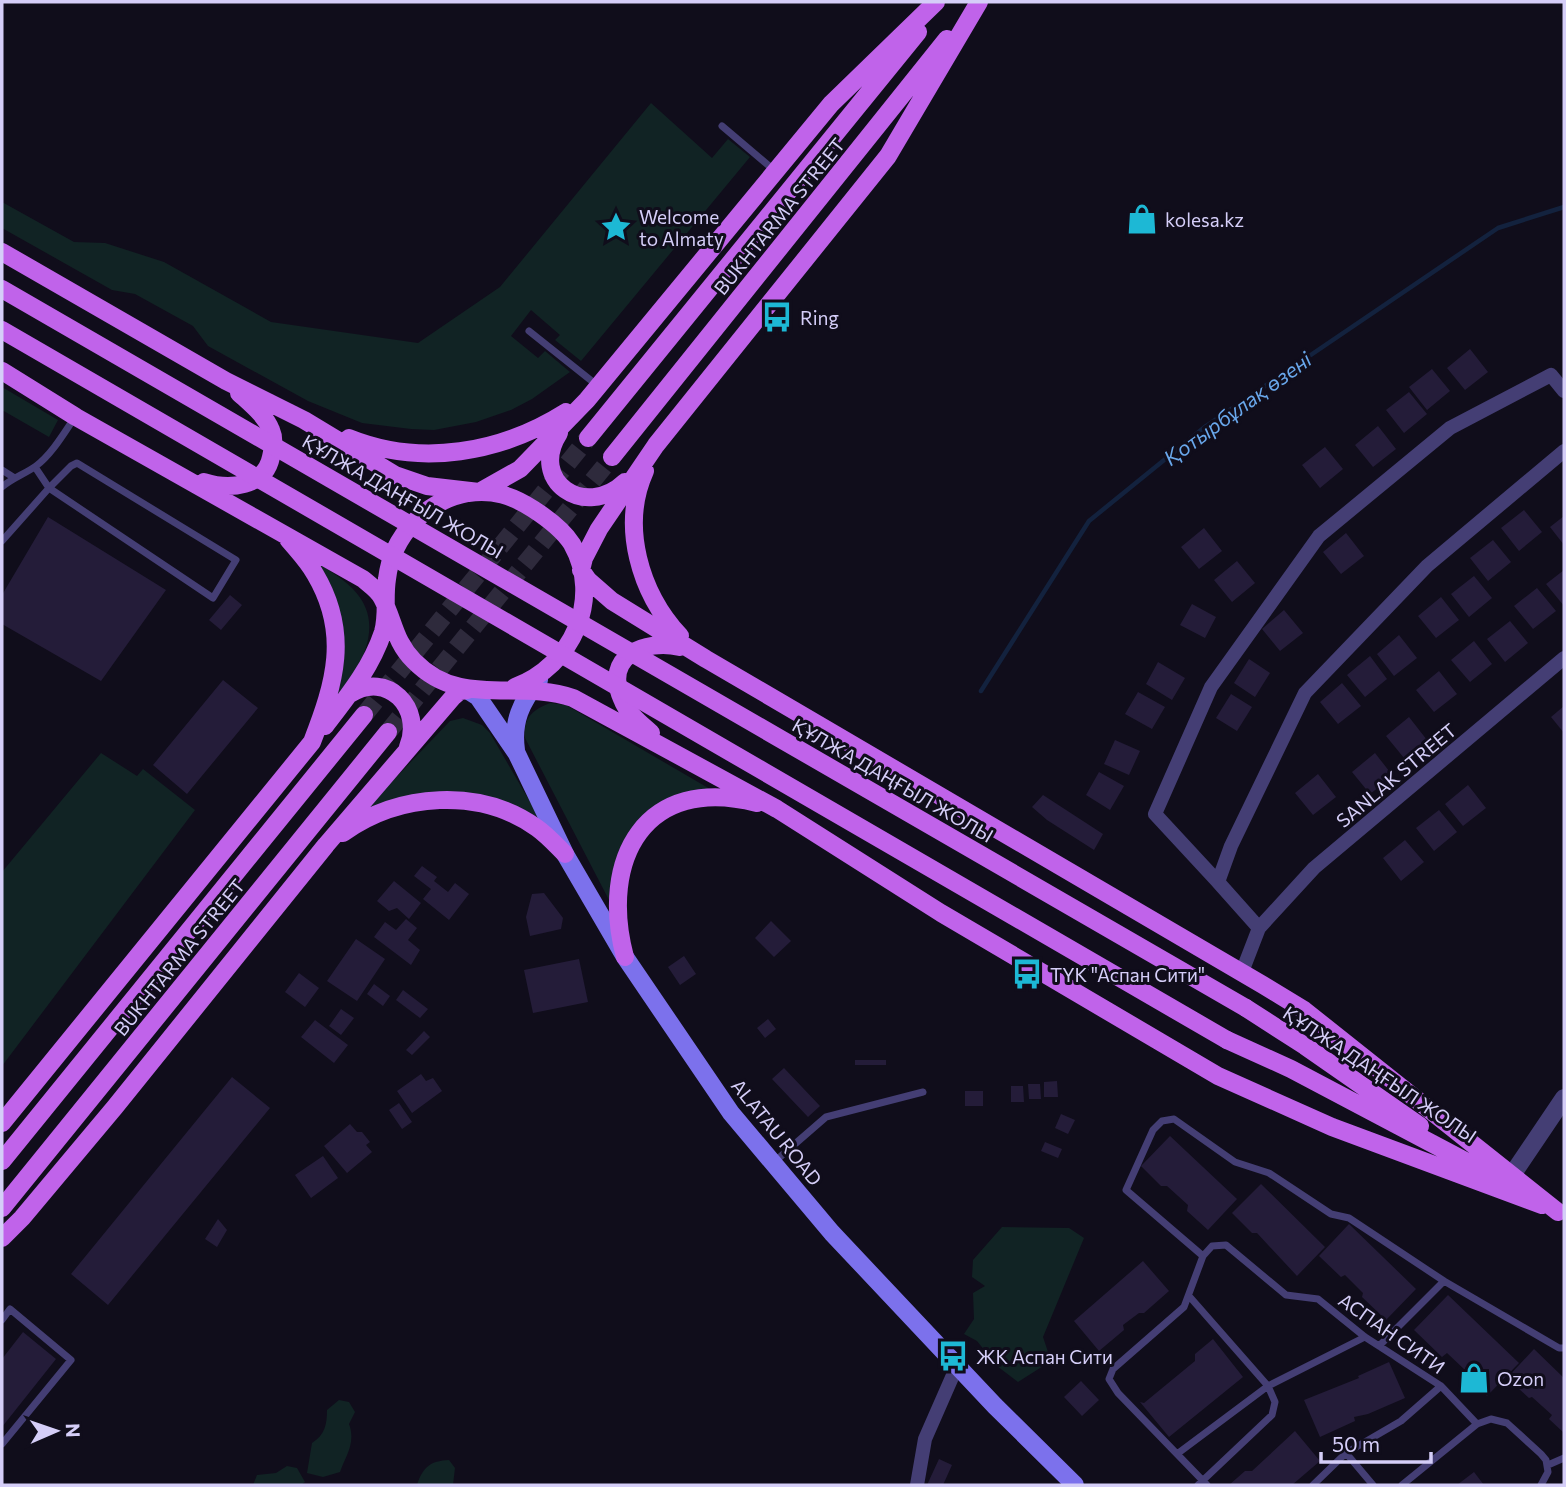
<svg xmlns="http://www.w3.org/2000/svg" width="1566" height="1487" font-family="Commissioner,sans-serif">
	<rect width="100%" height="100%" fill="#100d1b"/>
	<path fill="#112324" d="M651,103L712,158L728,139L750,157L581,361L555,340L560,335L531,310L511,336L538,358L545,351L570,372L532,399L511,410L476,422L434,430L411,429L362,423L308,401L208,346L193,326L135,294L112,290L2,228V202L74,242L105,243L164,262L271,322L418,343L500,287Z
		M2,387L58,420L49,437L2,410Z
		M311,559C325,568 340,576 352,588C392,628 353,675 331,712L339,663Z
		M550,703L566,705L710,789C696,791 685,795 673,801C624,822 614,850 609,900L525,738C523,718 532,710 550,703Z
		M463,718L482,725L490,733L544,826L506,804L362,813L450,721Z
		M101,753L137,776L143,769L195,810L2,1066V872Z
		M1002,1227L1069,1228L1084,1238L1043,1337L1051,1361L1018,1382L997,1366L977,1341L964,1334L974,1319L973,1293L985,1286L972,1277L973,1260Z
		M339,1400L349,1402L355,1412L349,1424C356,1443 346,1455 340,1472L323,1477L307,1473L312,1443C325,1435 327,1424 327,1410Z
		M449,1460L455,1468L453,1485H417C423,1467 430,1461 449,1460Z
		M287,1466L297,1468L305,1482L301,1485H253L257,1475L276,1473Z"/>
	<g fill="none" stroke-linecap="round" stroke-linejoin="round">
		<path stroke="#13223e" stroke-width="4.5" d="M981,691L1089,521L1206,426L1498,228L1564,207"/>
	</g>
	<path fill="#241c39" d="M1470,349L1488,372L1465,390L1447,368Z
		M1432,369L1450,391L1427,410L1409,387Z
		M1409,392L1427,414L1404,433L1386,410Z
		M1378,426L1396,449L1373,467L1355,445Z
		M1325,447L1343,469L1320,488L1302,465Z
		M1524,510L1542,532L1519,551L1501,528Z
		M1564,516V545L1550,527Z
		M48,517L166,590L101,681L2,624V595Z
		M1204,528L1222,551L1199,569L1181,547Z
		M1346,533L1364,556L1341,574L1323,552Z
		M1493,540L1511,562L1488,581L1470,558Z
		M1237,561L1255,583L1232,602L1214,580Z
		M1564,570V606L1546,584Z
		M1474,576L1492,598L1469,617L1451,594Z
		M1537,588L1556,611L1533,629L1514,606Z
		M230,595L242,605L221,630L209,620Z
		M1441,597L1459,620L1436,638L1418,616Z
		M1192,604L1216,617L1205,638L1180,625Z
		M1284,610L1303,633L1280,651L1262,629Z
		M1510,621L1528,643L1505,662L1487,639Z
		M1399,635L1417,658L1394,676L1377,654Z
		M1474,641L1492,664L1470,682L1451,660Z
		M1370,656L1387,679L1365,697L1347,675Z
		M1249,659L1270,673L1255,697L1234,683Z
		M1158,662L1185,678L1172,700L1146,684Z
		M1439,671L1457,694L1434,712L1416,690Z
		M223,680L258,708L187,794L153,765Z
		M1342,683L1361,706L1338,724L1320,702Z
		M1138,692L1165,707L1152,729L1125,714Z
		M1231,694L1252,707L1237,731L1216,718Z
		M1564,706V733L1551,717Z
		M1409,717L1427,740L1404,758L1386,736Z
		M1115,740L1140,751L1129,775L1104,764Z
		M1375,753L1393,776L1370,794L1352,772Z
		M1099,772L1124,786L1110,810L1086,795Z
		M1318,774L1336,797L1313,815L1295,793Z
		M1468,785L1486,808L1463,826L1445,804Z
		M1043,795L1103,834L1094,850L1047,820L1032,807Z
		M1439,810L1457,832L1434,851L1416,828Z
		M1405,840L1424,862L1401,881L1383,858Z
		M422,866L437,877L434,881L448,892L455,883L469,894L449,920L423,899L431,889L414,876Z
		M394,881L421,903L409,919L397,908L389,911L377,901Z
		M544,893L563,918L561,929L530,936L526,917L532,894Z
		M406,919L417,928L408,940L420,950L411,965L374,937L385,922L396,930Z
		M771,921L791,941L774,957L755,938Z
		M356,939L385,959L357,1001L327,981Z
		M684,956L696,974L680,985L668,967Z
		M579,959L588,1002L533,1013L524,970Z
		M299,973L319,988L305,1007L285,992Z
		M374,984L390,996L383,1006L367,994Z
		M403,990L428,1009L420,1018L396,1000Z
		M341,1009L354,1018L341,1035L329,1026Z
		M768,1019L776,1029L765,1038L757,1028Z
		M315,1020L348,1045L334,1063L301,1037Z
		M424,1031L430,1037L412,1055L406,1050Z
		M855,1060H886V1065H855Z
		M784,1068L820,1106L808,1117L772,1079Z
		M421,1074L426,1081L433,1078L442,1091L412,1113L397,1091Z
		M232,1077L270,1108L108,1305L71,1274Z
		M1057,1081L1058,1097H1044V1082Z
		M1028,1084H1040L1041,1099H1029Z
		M1011,1086H1023L1024,1102H1011Z
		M965,1091H983V1106H965Z
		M399,1103L412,1122L402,1129L389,1110Z
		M1061,1114L1075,1120L1068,1134L1055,1128Z
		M350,1124L357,1132H362L370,1142L366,1145L372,1152L347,1173L324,1146Z
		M1170,1136L1237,1199L1208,1230L1187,1211L1188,1205L1167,1186H1161L1141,1166Z
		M1045,1142L1062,1149L1058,1158L1041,1151Z
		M323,1156L338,1178L311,1198L295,1175Z
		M1261,1184L1325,1247L1297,1276L1257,1233H1252L1232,1213Z
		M218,1219L227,1230L217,1247L205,1239Z
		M1349,1224L1416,1289L1386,1320L1362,1297L1363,1293L1345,1275L1341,1277L1319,1256Z
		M1143,1261L1169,1291L1144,1313H1139L1123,1325L1124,1330L1099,1351L1074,1321Z
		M1448,1295L1519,1363L1487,1396L1463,1374L1465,1370L1447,1353L1442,1357L1414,1330Z
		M23,1332L56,1359L2,1427V1359Z
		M1213,1339L1243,1377L1169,1437L1140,1402L1144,1403L1195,1361V1354Z
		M1534,1349L1564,1378V1433L1549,1419L1552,1415L1532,1397L1529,1398L1507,1378Z
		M1389,1362L1405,1398L1368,1414L1354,1417L1355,1421L1320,1437L1304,1400L1359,1378L1358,1376Z
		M1081,1381L1099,1400L1082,1416L1064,1397Z
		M1295,1431L1320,1461L1292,1485H1229L1245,1471H1252Z
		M939,1459L952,1465L943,1485H927Z
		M1474,1472L1484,1485H1457Z"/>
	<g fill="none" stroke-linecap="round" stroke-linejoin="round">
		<path stroke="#2e2a3c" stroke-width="18" stroke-dasharray="18 9" stroke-linecap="butt" d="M364,715L588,438
			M388,732L612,457"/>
		<path stroke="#443e74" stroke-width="7" d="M722,126L775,171
			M529,331L598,386
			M77,463L236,560L213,598L49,488L71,466Z
			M2,470L13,477
			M2,487C12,478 25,474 36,466C52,454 64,433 75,417
			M2,541L49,488L35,467
			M773,1163L826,1117L923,1092
			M1203,1256L1184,1307L1113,1369L1109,1379L1118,1393L1207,1485
			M1444,1281L1349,1218L1331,1214L1269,1173L1235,1162L1174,1119L1162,1121L1153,1130L1126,1190L1203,1256L1212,1246L1226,1245L1286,1295L1318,1299L1365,1337L1441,1386L1477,1424L1491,1419L1507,1423L1541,1454L1546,1460L1548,1472L1541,1485
			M2,1320L10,1309L71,1360L2,1444
			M1379,1346L1444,1281L1559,1348H1564
			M1346,1453L1401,1421L1441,1386
			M1177,1454L1268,1386L1189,1296
			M1548,1465L1564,1458
			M1198,1485L1272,1415L1275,1402L1268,1386L1365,1337
			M1313,1485L1346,1453L1373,1485
			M1402,1485L1477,1424"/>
		<path stroke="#443e74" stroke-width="14" d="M1218,882L1155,814L1211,687L1319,536L1450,428L1551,375L1564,391
			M1259,928L1218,882L1231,846L1305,693L1427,566L1564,451
			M1242,972L1259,928L1314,868L1564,658
			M917,1485L925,1439L957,1366"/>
		<path stroke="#443e74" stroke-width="18" d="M1512,1175L1564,1098"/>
		<path stroke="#7c71ec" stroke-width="18" d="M467,690L478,697L517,754L565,854L625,957L731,1113L832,1233L995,1406L1075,1485
			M516,750C512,722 521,702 539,680"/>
		<path stroke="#c063ea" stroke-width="18" d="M979,2L888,156L656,445L599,529L584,558L581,570L588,580L612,601L706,659L1263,985L1304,1010L1558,1212
			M2,252L226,381L304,420L395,475L427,486L479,492L520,469L587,400L831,104L936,2
			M2,371L76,417L363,579C370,585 378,590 382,598C394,620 394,641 414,661C461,709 517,679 573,698L777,809L941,913L1218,1076L1332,1127L1542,1205
			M559,433C528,481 585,520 625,482
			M349,438C421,467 501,453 566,412
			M588,438L918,32
			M612,457L947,39
			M645,471C620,526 640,593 680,636
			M204,482C229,490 265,487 271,457C273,448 275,439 271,430C265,415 251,404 239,393
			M350,694C387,670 424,708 408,747
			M325,726C348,696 371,668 383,632C388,614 384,597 387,579C392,536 425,501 468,493C493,489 513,496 533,509C547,518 563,530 572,544C603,599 572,666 515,687
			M651,733C640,723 627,713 622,699C603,656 645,639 680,647
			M343,833C399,793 480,787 537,828C547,835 556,845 565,854
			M625,957C599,859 645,774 757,803
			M1246,1008L1305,1046L1420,1126
			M1227,1040L1291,1069L1503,1181
			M2,1123L312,742C335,683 350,633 315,574C308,561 297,550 288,539
			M2,1161L364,715
			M2,1208L388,732
			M2,1238L22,1218L115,1107L326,845L453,697L460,691L467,690"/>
		<path stroke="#c063ea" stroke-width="18" d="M2,289L1246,1008
			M2,330L1227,1040"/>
	</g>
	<defs>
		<g id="shop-bare" transform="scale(2.415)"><path d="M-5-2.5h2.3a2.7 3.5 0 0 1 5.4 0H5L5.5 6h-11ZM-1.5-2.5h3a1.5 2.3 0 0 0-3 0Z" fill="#1db8d5" stroke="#100d1b" stroke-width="2.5" paint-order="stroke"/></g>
		<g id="sight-bare" transform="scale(2.415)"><path d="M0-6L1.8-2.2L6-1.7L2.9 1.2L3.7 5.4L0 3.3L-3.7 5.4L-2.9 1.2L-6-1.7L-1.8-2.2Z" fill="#1db8d5" stroke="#100d1b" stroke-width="2.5" paint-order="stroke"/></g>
		<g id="bus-bare" transform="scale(2.415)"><path d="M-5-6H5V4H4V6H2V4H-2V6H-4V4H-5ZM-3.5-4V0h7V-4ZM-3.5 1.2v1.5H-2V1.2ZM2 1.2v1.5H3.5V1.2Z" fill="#1db8d5" stroke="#100d1b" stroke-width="2.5" paint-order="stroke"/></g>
	</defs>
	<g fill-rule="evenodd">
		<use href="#shop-bare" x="1142" y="219"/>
		<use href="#sight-bare" x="616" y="227"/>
		<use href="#bus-bare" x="777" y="317"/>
		<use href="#bus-bare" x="1027" y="974"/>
		<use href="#bus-bare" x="953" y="1356"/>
		<use href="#shop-bare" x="1474" y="1378"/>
	</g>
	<g text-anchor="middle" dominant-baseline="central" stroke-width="6" stroke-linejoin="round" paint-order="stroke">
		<g font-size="19" fill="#d5cef8" stroke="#100d1b" text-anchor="start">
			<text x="639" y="216">Welcome<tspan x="639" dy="22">to Almaty</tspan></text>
			<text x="1165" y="219">kolesa.kz</text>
			<text x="800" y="317">Ring</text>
			<text x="1050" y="974">ТҮК "Аспан Сити"</text>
			<text x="976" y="1356">ЖК Аспан Сити</text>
			<text x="1497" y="1378">Ozon</text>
		</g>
		<g font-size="19" fill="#d5cef8" stroke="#100d1b">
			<text transform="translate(779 216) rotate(-51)">BUKHTARMA STREET</text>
			<text transform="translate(403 496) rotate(30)">ҚҰЛЖА ДАҢҒЫЛ ЖОЛЫ</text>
			<text transform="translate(1396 775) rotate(-40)">SANLAK STREET</text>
			<text transform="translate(893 780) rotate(30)">ҚҰЛЖА ДАҢҒЫЛ ЖОЛЫ</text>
			<text transform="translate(179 957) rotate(-51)">BUKHTARMA STREET</text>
			<text transform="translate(1380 1074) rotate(34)">ҚҰЛЖА ДАҢҒЫЛ ЖОЛЫ</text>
			<text transform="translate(777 1132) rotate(51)">ALATAU ROAD</text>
			<text transform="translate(1392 1333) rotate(35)">АСПАН СИТИ</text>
		</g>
		<g font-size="21" font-style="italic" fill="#69a7eb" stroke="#100d1b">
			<text transform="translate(1237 408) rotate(-36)">Қотырбұлақ өзені</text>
		</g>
	</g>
	<rect width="1566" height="1487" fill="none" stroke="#d5cef8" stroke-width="7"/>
	<g transform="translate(56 1431) rotate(88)" stroke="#100d1b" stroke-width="5" paint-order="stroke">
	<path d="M0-5L12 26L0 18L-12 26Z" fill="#d5cef8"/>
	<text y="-10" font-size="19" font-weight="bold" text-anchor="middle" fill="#d5cef8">N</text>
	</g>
	<path d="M1321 1452v10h110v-10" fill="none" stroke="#d5cef8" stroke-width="3.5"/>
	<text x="1332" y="1452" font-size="21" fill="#d5cef8" stroke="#100d1b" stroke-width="5" paint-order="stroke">50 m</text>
</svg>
